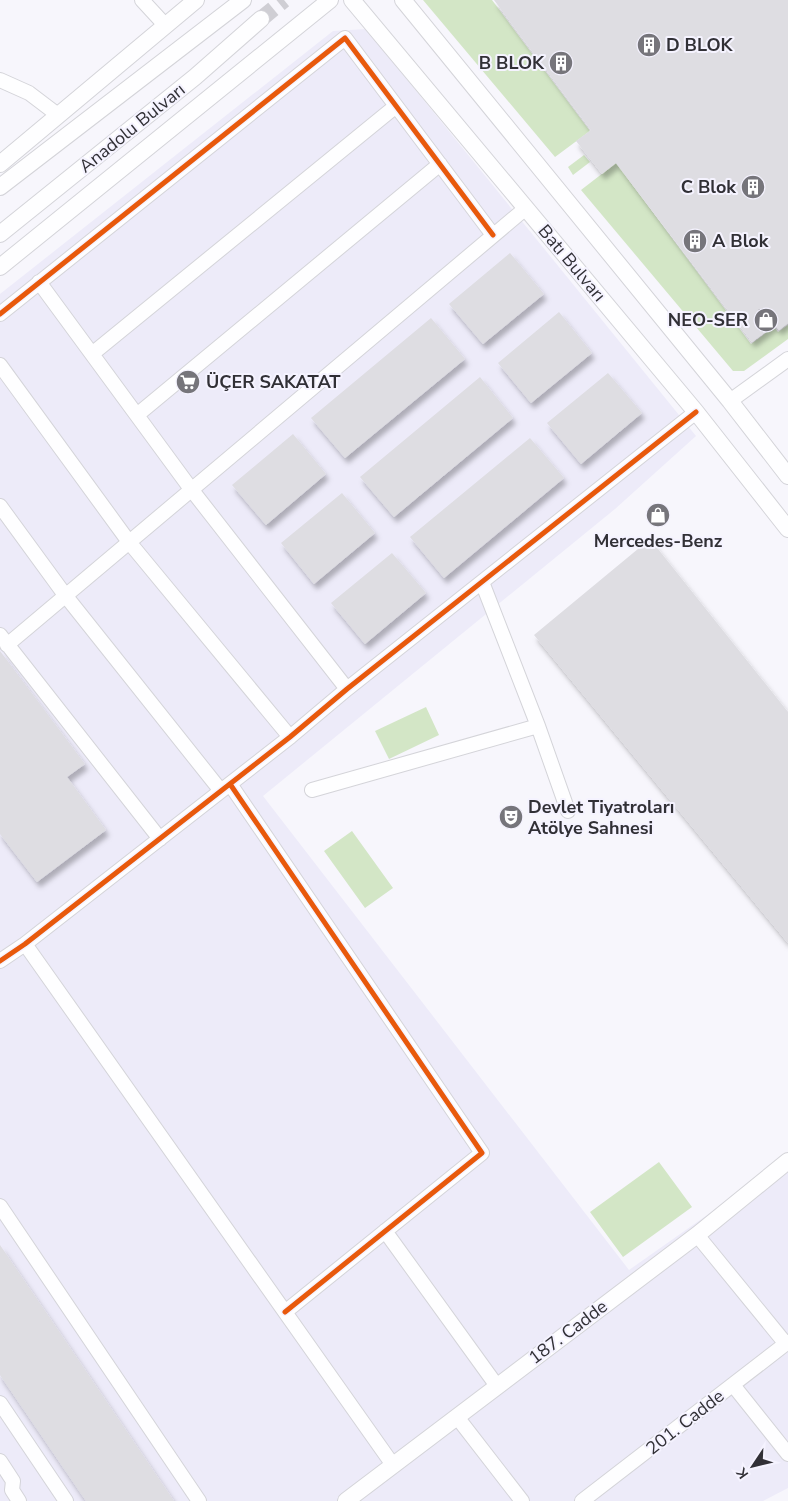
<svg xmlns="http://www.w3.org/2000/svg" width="788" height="1501" font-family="'Nunito Sans',sans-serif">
	<defs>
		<filter id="shadow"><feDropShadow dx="3" dy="5.5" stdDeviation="2.5" flood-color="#0004"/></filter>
	</defs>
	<rect width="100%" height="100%" fill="#f7f6fc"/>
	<path fill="#edebf9" d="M366,29L696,436L615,509L263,796L629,1270L788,1158V1488L763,1501H0V294L333,31Z"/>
	<path fill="#d3e6c6" d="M423,0H492L590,131L555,157Z
		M584,155L590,162L573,175L568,167Z
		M616,163L751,344L774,327L778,332L788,325V339L744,371H733L581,190Z
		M426,707L439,735L389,759L375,731Z
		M352,831L393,888L365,908L324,851Z
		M659,1162L692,1207L623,1257L590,1212Z"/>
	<path fill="#dedde2" filter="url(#shadow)" d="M494,0H788V323L779,330L775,325L752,342L616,163L602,174L576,141L591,130Z
		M510,253L544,294L483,344L449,304Z
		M559,312L592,353L531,403L498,363Z
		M431,318L465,359L345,458L311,418Z
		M608,373L642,413L581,464L547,423Z
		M480,377L513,418L394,517L360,477Z
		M293,434L326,474L266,525L232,485Z
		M530,438L564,478L444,578L410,537Z
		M342,493L375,533L314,584L281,543Z
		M650,539L788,712V943L534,635Z
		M392,553L426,593L365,644L331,603Z
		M0,651L85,764L67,777L106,830L37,882L0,834Z
		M0,1245L52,1321L174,1501H86L0,1375Z"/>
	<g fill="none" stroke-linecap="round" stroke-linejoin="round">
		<path stroke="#cfced4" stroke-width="16" stroke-dasharray="16 8" stroke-linecap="butt" d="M261,19L284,0"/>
		<g stroke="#d4d4d9" stroke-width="16">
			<path id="minor" d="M142,0L165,25
				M0,80L29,93L58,115
				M39,282L191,489L347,689
				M0,314L345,38L493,235
				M92,354L396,106
				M0,365L129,542L290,737
				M730,401L788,359
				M137,415L440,164
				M0,506L65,595L221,791
				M482,582L538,726L568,811
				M0,635L160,839
				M7,645L526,208
				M230,784L482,1153L285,1312
				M312,790L538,726
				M25,944L393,1465
				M0,961L25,944L290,737L347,689L696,412
				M0,1206L199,1501
				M385,1231L497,1386
				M697,1235L786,1344
				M733,1385L788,1454
				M0,1403L66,1501
				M457,1417L522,1501
				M0,1461L13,1481L12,1490L19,1501
				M582,1501L788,1342"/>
		</g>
		<g stroke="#d4d4d9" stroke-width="18">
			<path id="major" d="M352,0L696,412L788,529
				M403,0L730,401L788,476
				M0,164L196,0
				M0,187L243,0
				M0,234L195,77L261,19
				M0,267L330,0
				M346,1501L697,1235L788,1161"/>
		</g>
		<use href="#minor" stroke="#fefeff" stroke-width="14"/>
		<use href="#major" stroke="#fefeff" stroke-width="16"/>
		<g stroke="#f5f3ff" stroke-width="8">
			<path id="cycleway" d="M0,314L345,38L493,235
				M230,784L482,1153L285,1312
				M0,961L25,944L290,737L347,689L696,412"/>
		</g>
		<use href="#cycleway" stroke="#e8590c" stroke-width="5"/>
	</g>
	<defs>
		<g id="building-disc" transform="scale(1.25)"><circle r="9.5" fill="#76757b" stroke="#f5f3ff"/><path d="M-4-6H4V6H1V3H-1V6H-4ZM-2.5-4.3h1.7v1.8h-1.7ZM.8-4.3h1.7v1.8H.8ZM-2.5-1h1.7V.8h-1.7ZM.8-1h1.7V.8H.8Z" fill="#fff"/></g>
		<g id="shop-disc" transform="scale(1.25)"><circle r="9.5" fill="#76757b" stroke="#f5f3ff"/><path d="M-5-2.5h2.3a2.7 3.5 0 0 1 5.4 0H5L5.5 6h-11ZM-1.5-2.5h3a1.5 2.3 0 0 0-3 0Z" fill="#fff"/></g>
		<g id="supermarket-disc" transform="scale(1.25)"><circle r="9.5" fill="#76757b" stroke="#f5f3ff"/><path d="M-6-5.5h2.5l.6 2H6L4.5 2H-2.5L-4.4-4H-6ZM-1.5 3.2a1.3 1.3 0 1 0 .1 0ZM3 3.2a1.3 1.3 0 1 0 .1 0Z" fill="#fff"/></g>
		<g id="theatre-disc" transform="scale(1.25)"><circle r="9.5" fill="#76757b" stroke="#f5f3ff"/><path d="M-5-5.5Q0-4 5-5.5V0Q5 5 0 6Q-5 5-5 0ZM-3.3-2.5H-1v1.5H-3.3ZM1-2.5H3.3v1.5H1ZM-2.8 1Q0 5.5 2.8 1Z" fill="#fff"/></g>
	</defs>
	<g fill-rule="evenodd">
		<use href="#building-disc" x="649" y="45"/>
		<use href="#building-disc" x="561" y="63"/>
		<use href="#building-disc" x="753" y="187"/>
		<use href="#building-disc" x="695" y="241"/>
		<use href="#shop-disc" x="766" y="320"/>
		<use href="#supermarket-disc" x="188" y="382"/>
		<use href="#shop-disc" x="658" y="515"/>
		<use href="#theatre-disc" x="511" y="817"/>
	</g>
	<g text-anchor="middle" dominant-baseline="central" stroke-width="4" stroke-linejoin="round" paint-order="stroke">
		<g font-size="18" font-weight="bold" fill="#313036" stroke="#f5f3ff" text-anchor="start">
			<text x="666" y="45">D BLOK</text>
			<text x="544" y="63" text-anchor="end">B BLOK</text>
			<text x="736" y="187" text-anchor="end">C Blok</text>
			<text x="712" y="241">A Blok</text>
			<text x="748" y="320" text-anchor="end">NEO-SER</text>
			<text x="206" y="382">ÜÇER SAKATAT</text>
			<text x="658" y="541" text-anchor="middle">Mercedes-Benz</text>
			<text x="528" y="807">Devlet Tiyatroları<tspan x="528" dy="21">Atölye Sahnesi</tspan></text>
		</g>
		<g font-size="18" fill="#313036" stroke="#f5f3ff">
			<text transform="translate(132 128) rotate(-39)">Anadolu Bulvarı</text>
			<text transform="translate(572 263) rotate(50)">Batı Bulvarı</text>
			<text transform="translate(568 1332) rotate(-37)">187. Cadde</text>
			<text transform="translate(685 1422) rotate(-38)">201. Cadde</text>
		</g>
	</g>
	<g transform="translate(753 1466) rotate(235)" stroke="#f5f3ff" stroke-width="4" paint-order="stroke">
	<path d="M0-4L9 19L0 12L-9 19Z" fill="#313036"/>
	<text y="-8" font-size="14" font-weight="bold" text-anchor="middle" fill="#313036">K</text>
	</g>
</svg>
